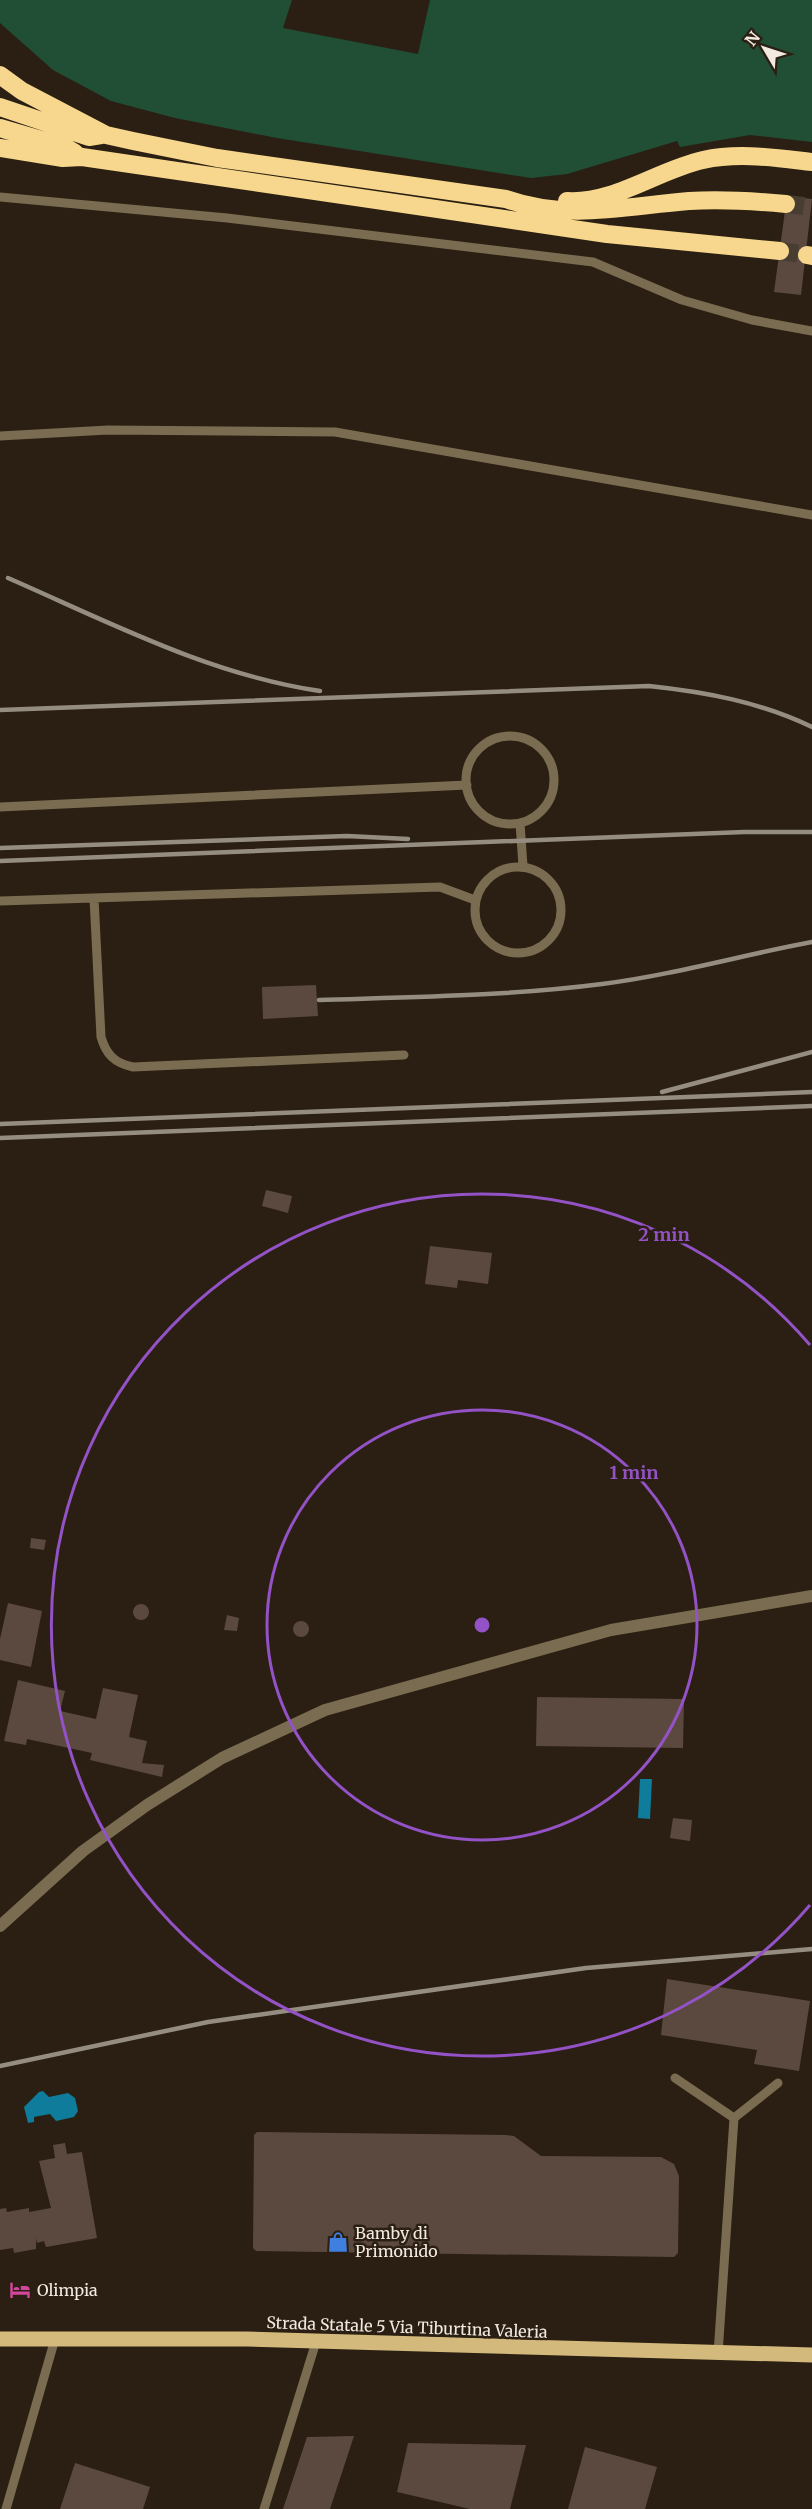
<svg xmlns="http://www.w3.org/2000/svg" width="812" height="2509" font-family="Merriweather,serif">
	<rect width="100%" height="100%" fill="#2a1f12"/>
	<path fill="#204f36" d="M0,0H292L283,28L418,54L430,0H812V142L750,135L680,147L677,141L567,174L531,178L277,138L175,118L111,101L53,70L0,23Z"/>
	<path fill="#0e7c9a" d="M640,1779H652L650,1819L638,1818Z
		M43,2091L49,2097L68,2093L75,2098L78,2111L74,2117L56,2121L50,2114L34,2117V2122L28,2123L24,2107L39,2092Z"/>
	<path fill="#5b4940" d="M787,196L812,199L801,295L774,292Z
		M316,985L318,1016L263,1019L262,987Z
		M266,1190L292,1196L288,1213L262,1206Z
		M430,1246L492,1253L488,1284L458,1280L457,1288L425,1284Z
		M31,1538L46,1540L44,1550L30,1548Z
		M8,1603L42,1611L31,1667L0,1660V1639Z
		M133 1612a8 8 0 1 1 16 0a8 8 0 1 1-16 0Z
		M227,1615L239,1618L237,1631L224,1630Z
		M293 1629a8 8 0 1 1 16 0a8 8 0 1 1-16 0Z
		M18,1680L65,1691L60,1711L96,1719L103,1688L138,1695L129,1737L147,1741L142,1763L164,1765L162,1777L90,1760L92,1753L27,1739L26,1745L4,1741Z
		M537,1697L684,1699L683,1748L536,1746Z
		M673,1818L692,1820L690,1841L670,1838Z
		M667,1979L810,2001L799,2071L754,2064L757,2050L661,2035Z
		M257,2132L505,2135L514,2136L541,2156L661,2157L674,2164L679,2176L678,2253L674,2257L256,2251L253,2248L254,2135Z
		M65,2143L67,2154L82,2152L97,2238L46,2247L44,2241L37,2243L36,2238V2249L14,2253L13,2248L0,2250V2209L6,2208L7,2212L29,2208V2212L51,2208L39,2161L55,2158L53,2145Z
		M354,2436L330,2509H283L307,2437Z
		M408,2443L526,2445L510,2509H470L397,2492Z
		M585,2447L657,2467L645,2509H568Z
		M75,2463L150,2487L143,2509H60Z"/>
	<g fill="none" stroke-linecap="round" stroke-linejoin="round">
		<path stroke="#483d31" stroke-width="18" stroke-dasharray="18 9" stroke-linecap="butt" d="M786,204L812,207
			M780,251L807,255"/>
		<path stroke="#796c50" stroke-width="9" d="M0,197L227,218L593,262L682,300L752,320L812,331
			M0,436L108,430L335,432L812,515
			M466 780a44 44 0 1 1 88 0a44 44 0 1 1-88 0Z
			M0,807L467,785
			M520,823L523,866
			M475 910a43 43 0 1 1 86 0a43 43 0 1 1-86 0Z
			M94,898L101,1037C106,1054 114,1063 133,1067L404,1055
			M0,901L440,887L475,900
			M675,2078L734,2118L718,2354
			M734,2118L778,2083
			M6,2509L55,2339
			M264,2509L316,2342"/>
		<path stroke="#796c50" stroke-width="12" d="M0,1926L83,1851L147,1805L222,1758L325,1710L611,1630L812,1596"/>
		<path stroke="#d3b97c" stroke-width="15" d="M0,2339H247L812,2355"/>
		<path stroke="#f7d78d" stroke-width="18" d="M0,75L22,91L106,135L133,141L217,158L506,199C569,221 625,206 689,201C722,199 754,201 786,204
			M0,107L89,137L101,135
			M0,128L65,147L75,153
			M0,148L63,158L82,157L607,234L780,251
			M567,201C614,204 658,170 703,160C739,152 776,158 812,162
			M807,255L812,256"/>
		<path stroke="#968d82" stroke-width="4.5" d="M8,578C109,622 210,675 320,691
			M0,710L649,686C706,692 760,702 812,727
			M0,848L347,836L408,839
			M0,861L744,832H812
			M319,1000C413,997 508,996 602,984C673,975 742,955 812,942
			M662,1092L812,1052
			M0,1124L812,1092
			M0,1138L812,1106
			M0,2066L208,2022L586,1968L812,1949"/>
	</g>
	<g fill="none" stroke="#9352c6" stroke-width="3">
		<circle cx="482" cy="1625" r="215"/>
		<path d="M810 1905A431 431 0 1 1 810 1345"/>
	</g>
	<defs>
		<g id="shop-bare" transform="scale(1.62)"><path d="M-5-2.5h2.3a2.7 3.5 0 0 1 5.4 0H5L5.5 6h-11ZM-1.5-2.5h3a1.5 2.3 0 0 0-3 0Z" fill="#3f7fe0" stroke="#2a1f12" stroke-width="2.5" paint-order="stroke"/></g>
		<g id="hotel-bare" transform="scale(1.62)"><path d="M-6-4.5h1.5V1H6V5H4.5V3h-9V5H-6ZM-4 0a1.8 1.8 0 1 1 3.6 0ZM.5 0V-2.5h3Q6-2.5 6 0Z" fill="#d1479c" stroke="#2a1f12" stroke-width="2.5" paint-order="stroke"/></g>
	</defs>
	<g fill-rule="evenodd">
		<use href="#shop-bare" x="338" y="2242"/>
		<use href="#hotel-bare" x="20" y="2290"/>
	</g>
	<g text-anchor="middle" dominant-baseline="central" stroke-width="5" stroke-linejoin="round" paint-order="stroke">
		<g font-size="16" fill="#f2e9e1" stroke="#2a1f12" text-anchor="start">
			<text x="355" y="2233">Bamby di<tspan x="355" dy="18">Primonido</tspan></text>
			<text x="37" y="2290">Olimpia</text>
		</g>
		<g font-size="16" fill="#f2e9e1" stroke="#2a1f12">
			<text transform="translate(407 2327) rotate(2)">Strada Statale 5 Via Tiburtina Valeria</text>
		</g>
	</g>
	<circle cx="482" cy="1625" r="9" fill="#9352c6" stroke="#2a1f12" stroke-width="3"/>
	<g font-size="18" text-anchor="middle" font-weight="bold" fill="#9352c6" stroke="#2a1f12" stroke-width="5" stroke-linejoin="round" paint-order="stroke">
		<text x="664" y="1241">2 min</text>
		<text x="634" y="1479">1 min</text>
	</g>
	<g transform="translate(764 48) rotate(309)" stroke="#2a1f12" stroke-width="4.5" paint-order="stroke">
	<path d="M0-4.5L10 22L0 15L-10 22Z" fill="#f2e9e1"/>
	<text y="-9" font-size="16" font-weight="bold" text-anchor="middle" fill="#f2e9e1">N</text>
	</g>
</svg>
